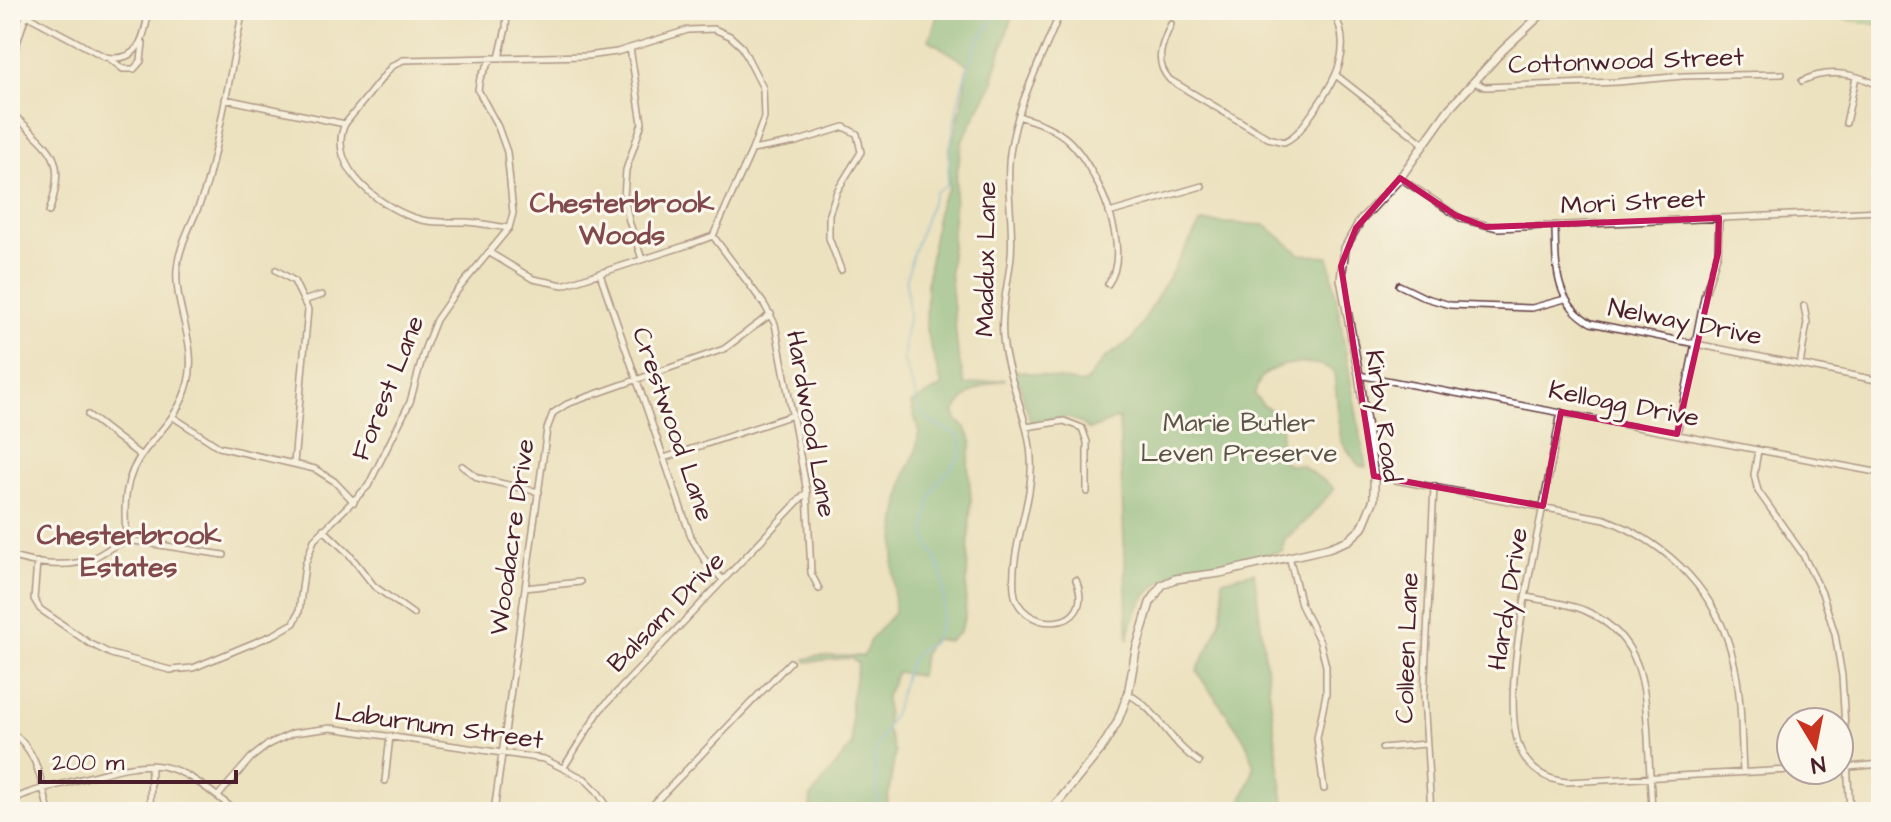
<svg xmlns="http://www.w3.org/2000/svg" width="1891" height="822" font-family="'Architects Daughter',sans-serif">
	<rect width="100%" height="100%" fill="#fbf7ec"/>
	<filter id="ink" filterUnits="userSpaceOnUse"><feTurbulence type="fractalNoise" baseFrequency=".0125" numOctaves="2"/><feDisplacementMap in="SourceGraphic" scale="16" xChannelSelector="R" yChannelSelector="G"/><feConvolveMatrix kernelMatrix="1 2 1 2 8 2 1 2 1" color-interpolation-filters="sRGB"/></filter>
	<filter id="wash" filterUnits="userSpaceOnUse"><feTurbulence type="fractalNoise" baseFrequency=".006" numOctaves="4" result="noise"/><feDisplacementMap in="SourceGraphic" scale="32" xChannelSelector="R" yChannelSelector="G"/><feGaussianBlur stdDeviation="1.8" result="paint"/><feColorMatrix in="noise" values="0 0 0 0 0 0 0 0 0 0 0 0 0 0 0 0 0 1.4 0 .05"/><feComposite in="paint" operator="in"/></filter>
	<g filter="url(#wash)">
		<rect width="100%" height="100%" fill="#ece2c0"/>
		<path fill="#88d08c" stroke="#69785c" stroke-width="2" d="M1787,10H1881V25L1789,10Z"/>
		<path fill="#6eb278" stroke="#5c6852" stroke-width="2" d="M942,10H1014L993,77L995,79L963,139L956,178L950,270L958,355L965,385L1006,379C983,385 967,391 954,412L958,421L966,428L972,442L968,464L971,499L965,616L959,633L948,641L932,639L923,655L920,676L897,672L886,696L887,729L895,753L886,812H810L811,797L852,745L851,702L858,663L851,658L806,662L805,659L817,656H864L870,640L894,613L893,567L897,519L905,475L916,452L919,432L911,404L942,386L926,330L927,282L936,220L940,202L949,187V150L955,133L964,96L966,71L969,65L929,40L937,17Z
			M1201,222L1266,225L1300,254L1329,257L1366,467L1359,466L1341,441L1334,372C1318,358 1276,361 1262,377C1258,382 1256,389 1254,395L1263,405L1282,416C1283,431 1278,445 1281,460L1290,465H1302C1312,476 1325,478 1334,489L1305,522L1284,540L1283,551C1220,567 1140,556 1128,640L1119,418L1089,430C1072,411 1052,419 1031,423L1015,370L1084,384L1105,358L1133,339Z
			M1254,572L1285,812H1238C1240,797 1251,785 1253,770C1258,745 1209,695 1197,671C1213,638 1228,618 1222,580Z"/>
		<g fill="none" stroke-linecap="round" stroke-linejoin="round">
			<path stroke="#58a6d1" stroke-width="2" d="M879,812L874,757C877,741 888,727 894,712C905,688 902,652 932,644C944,622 948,589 939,566C933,552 924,540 926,525C927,513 930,499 935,488C945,469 969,460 959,436L938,426L922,413L916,403V396L904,362L905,333L909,316L906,282L913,253L935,192L947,185C950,139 957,90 975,48C981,34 992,23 998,10"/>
		</g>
	</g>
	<g filter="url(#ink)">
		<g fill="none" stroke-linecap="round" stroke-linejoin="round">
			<g stroke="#623c41" stroke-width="8">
				<path id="street" d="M21,10L26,15L105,57C140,64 144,36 149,10
					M1061,10C1043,57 1017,102 1010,153C1005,187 1014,221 1011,256C1008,287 999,315 1004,346C1009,384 1029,419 1031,458C1034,503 1010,545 1014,590C1018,634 1098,634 1076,580
					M1171,24C1162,44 1153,62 1170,80L1268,138L1284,142C1297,136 1303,126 1311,115C1334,83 1356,49 1332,10
					M630,48L642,123L626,170L624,196L629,221L642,259
					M109,58L123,69H134L141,61L143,43
					M499,58L506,28L507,10
					M10,65L26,15
					M1337,76L1424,144
					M1802,81C1828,68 1857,73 1881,87
					M1474,82L1485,87L1618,82L1683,76L1782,74
					M225,99L345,124L391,67L403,60L587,56L617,52L688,30L714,29L730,36L742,47L763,88L764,118L752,150
					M10,111C49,150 69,154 49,212
					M1018,116C1037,122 1054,127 1069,141C1096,167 1134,249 1108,284
					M1846,123L1856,77
					M345,124C325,167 384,211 422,220C436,223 451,222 466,222C480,223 495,226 509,228
					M1400,178L1462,219L1498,228L1881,211
					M1109,213L1202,186
					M1555,225C1556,264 1553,302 1591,323L1881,381
					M713,236L764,304L775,324L807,492L811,573L819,589
					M490,253L533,279L563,285L694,243L713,236L752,150L796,142L844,127L857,134L861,152L837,191L829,214V238L841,270
					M276,270L294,281L308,310L294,463
					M600,274L691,537L704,559L723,580
					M1399,285L1426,298L1450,305L1532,308L1565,299
					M306,300L322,295
					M1800,365L1807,323L1804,306
					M1359,375L1881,473
					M1561,412C1553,455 1545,497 1536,540C1527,590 1499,708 1522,753C1531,771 1548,780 1567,782L1791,770
					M88,415L141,456
					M173,417L219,447L315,469L334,481L354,502
					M1026,427L1064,421L1082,428L1087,442V492
					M1677,434L1704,297L1718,253L1719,218
					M1758,450L1754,475L1758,491L1802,553L1822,593L1835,634L1842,676L1850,812
					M664,458L793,415
					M462,466L478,478L539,492
					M1374,476L1605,519C1670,544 1719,594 1734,663C1742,698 1741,736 1743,772
					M323,529L349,554L374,586L413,614
					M127,541C123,508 123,476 146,449C163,428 181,411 188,383C198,344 174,308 177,269C180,238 199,213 207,183C222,126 231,67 243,10
					M10,556C34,564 69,569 93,558C107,551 117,541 134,541L224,555
					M1289,556L1301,605L1320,642L1326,666V694L1317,738L1324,789
					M37,562L34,599L40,609L89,643L111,654L170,670L193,668L275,634L294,623L299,612L305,565L314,540L368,486L410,402L425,348L436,320L452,297L509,228L513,213L507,152L498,127L478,90L480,78L492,58
					M525,588L580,582
					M1526,597C1546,601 1568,603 1586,611C1642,637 1645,684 1648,737C1649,762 1651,787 1652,812
					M1128,694C1160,711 1168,742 1199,762
					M10,731C38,750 41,782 49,812
					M1382,748L1425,744
					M564,767L600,710L806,493
					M1839,768L1881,764
					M385,781L390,736
					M218,796L251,758L269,744L293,733L331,728L544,759L585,779L597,791L611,812
					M10,802C28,790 53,787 74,781C160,757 167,755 237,812
					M150,812L151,765
					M494,812L547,429L553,413L567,404L724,349L771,314
					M646,812L790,662
					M1431,812L1424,697L1434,486"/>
			</g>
			<g stroke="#623c41" stroke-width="10">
				<path id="secondary" d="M1050,812L1101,749L1117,723L1128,694L1136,650L1150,603L1162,585L1175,579L1220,573L1328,548L1349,540L1362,528L1374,499V476L1359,375L1341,279L1345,248L1360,221L1400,178L1449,109L1503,50L1546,10"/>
			</g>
			<use href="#street" stroke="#fff" stroke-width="5"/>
			<use href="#secondary" stroke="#fff" stroke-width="7"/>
		</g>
	</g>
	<path d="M0 0H1891V822H0ZM1400,178L1455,215L1486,227L1719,218L1718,253L1677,434L1561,412L1543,506L1374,476L1341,266L1356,228Z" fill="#ece2c0" fill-opacity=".55" fill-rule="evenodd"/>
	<path fill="none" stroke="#c2185b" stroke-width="6" stroke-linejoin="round" d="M1400,178L1455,215L1486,227L1719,218L1718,253L1677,434L1561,412L1543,506L1374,476L1341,266L1356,228Z"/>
	<g text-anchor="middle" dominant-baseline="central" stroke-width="6" stroke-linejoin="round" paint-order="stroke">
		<g font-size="26" fill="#4a1f2b" stroke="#fbf7ec">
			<text transform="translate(1626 61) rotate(-2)">Cottonwood Street</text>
			<text transform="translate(1633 202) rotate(-3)">Mori Street</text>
			<text transform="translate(986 259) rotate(-89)">Maddux Lane</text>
			<text transform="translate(1685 322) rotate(11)">Nelway Drive</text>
			<text transform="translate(388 388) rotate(-68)">Forest Lane</text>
			<text transform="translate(1624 404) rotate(11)">Kellogg Drive</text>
			<text transform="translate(1383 416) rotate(82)">Kirby Road</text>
			<text transform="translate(673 424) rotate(71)">Crestwood Lane</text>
			<text transform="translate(811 424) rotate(80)">Hardwood Lane</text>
			<text transform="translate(512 537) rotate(-82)">Woodacre Drive</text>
			<text transform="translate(1508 599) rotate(-81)">Hardy Drive</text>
			<text transform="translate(666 612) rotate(-46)">Balsam Drive</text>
			<text transform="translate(1407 648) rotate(-88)">Colleen Lane</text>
			<text transform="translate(439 726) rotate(8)">Laburnum Street</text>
		</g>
		<g font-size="26" fill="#5d5448" stroke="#fbf7ec">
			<text x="1239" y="423">Marie Butler<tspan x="1239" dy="30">Leven Preserve</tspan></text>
		</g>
		<g font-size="28" font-weight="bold" fill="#81494c" stroke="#fbf7ec">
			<text x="622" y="203">Chesterbrook<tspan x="622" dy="32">Woods</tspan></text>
			<text x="129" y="535">Chesterbrook<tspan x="129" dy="32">Estates</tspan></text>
		</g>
	</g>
	<rect width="1891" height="822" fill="none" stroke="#fbf7ec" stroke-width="40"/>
	<g transform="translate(1815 746) rotate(170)"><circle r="38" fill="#fbf7ec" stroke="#b4a19f" stroke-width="2"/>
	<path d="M0-6L14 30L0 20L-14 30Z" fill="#c8321e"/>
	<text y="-12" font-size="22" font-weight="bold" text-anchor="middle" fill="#4a1f2b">N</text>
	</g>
	<path d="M40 770v12h196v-12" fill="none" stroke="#4a1f2b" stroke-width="4"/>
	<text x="52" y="770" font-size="24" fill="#4a1f2b" stroke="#fbf7ec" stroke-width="6" paint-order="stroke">200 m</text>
</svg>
